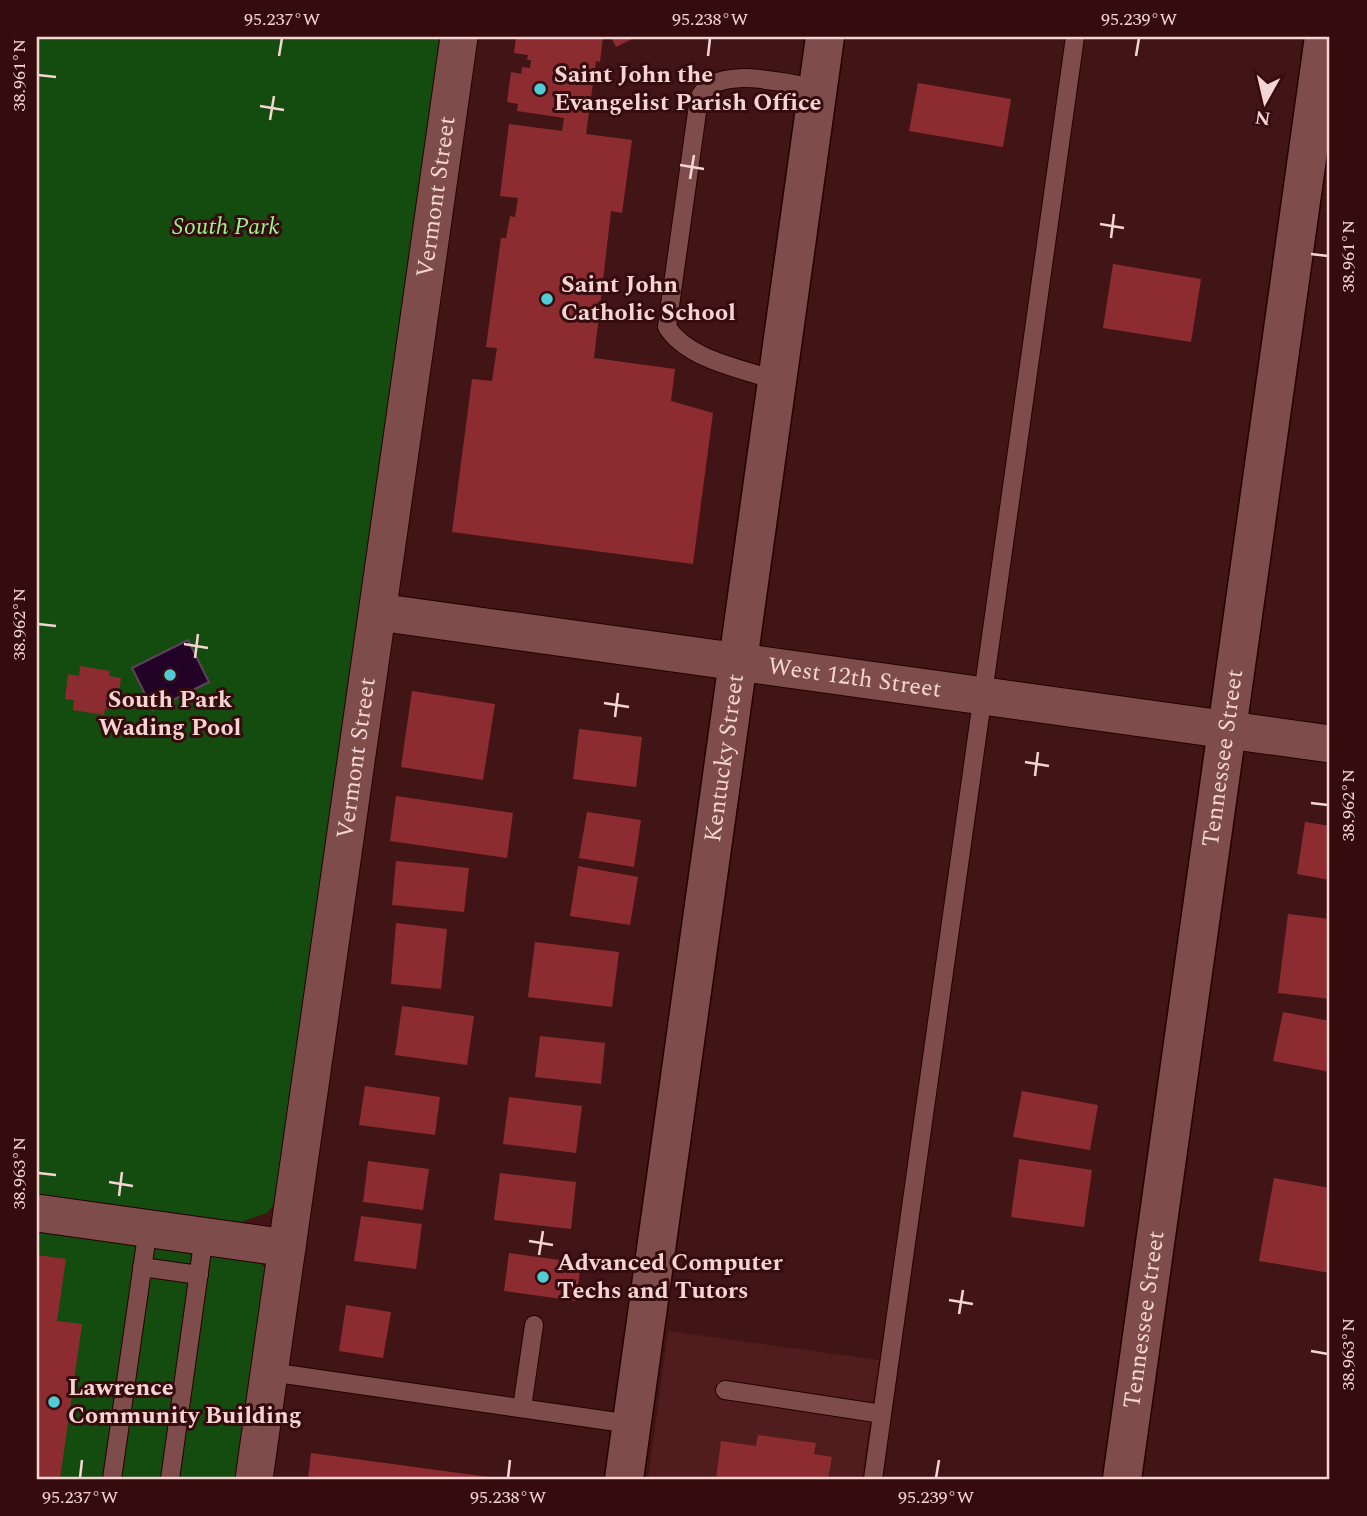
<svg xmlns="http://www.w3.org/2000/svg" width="1367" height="1516" font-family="Spectral,serif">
	<rect width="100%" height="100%" fill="#411516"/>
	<path fill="#501c1d" d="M668,1331L879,1360L862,1479H648Z"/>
	<path fill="#144b0f" d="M37,37H442L277,1200L267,1213L241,1222L37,1194Z
		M37,1226L259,1261L266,1269L241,1479H37Z"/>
	<path fill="#220327" stroke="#61425b" stroke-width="2" d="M188,640L209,682L153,710L132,668Z"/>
	<path fill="#8d2c30" d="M516,37H603L600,62L596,61L586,134L632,140L622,213L611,211L594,358L675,369L671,401L713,413L693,564L452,532L472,379L492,381L497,348L486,347L501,238H506L510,216L515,217L518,198L500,196L509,124L562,131L564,118L517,111L518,104L507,102L511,72L521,74L522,67L530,68L531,60H527L528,55L514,53Z
		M611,37H636L616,47Z
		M918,83L1011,99L1003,147L909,131Z
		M1113,264L1201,279L1191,342L1103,328Z
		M80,666L110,671L109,676L121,678L117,710L105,709L104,715L73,710L74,700L65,699L68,674L79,676Z
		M412,691L495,704L483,780L401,767Z
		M579,729L642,737L636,787L573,779Z
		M396,796L513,813L507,858L390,841Z
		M587,812L641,820L634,867L579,858Z
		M1305,822L1330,826V880L1297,874Z
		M396,861L469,868L464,912L392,905Z
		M578,866L638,877L630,925L570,916Z
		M1288,914L1330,919V999L1278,993Z
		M396,923L447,929L441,989L391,984Z
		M535,942L619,952L612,1007L528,997Z
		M402,1006L474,1016L467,1065L395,1055Z
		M1283,1012L1330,1021V1072L1273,1061Z
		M540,1036L605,1043L601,1084L535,1077Z
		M365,1086L440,1097L435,1135L359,1125Z
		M1022,1091L1098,1105L1090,1150L1013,1137Z
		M509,1097L582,1106L576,1153L503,1144Z
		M1019,1159L1092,1170L1084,1227L1011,1217Z
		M368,1161L429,1169L423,1210L363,1202Z
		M500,1173L576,1182L571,1229L494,1220Z
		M1274,1178L1330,1188V1273L1259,1261Z
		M361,1216L422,1224L416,1269L354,1261Z
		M509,1253L581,1263L576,1301L504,1291Z
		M37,1255L66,1259L57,1321L82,1324L60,1479H37Z
		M346,1305L391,1312L383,1358L339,1351Z
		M758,1435L816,1443L814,1454L832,1457L828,1479H716L721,1441L756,1446Z
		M311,1453L496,1478V1479H308Z"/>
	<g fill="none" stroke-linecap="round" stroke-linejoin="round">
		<g stroke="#250002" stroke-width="20">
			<path id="service" d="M777,381C741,368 688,360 667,327L699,98C716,63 785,84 818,88
				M142,1267L199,1275
				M270,1372L631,1424
				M725,1390L882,1414
				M522,1408L534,1325
				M112,1479L148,1228
				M170,1479L204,1236
				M873,1479L1075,37"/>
		</g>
		<g stroke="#250002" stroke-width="39">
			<g id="minor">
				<path id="s1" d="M378,612L1330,744"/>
				<path d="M37,1213L287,1248"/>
				<path id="s2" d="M254,1479L459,37"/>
			</g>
		</g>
		<g stroke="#250002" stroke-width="41">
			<g id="secondary">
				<path id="s3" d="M624,1479L825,37"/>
				<path id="s4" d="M1122,1479L1324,37"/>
			</g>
		</g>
		<use href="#service" stroke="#7e4c4a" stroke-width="18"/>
		<use href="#minor" stroke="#7e4c4a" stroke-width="37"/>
		<use href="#secondary" stroke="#7e4c4a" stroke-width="38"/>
	</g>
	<path fill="none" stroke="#f4d5d3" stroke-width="2.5" d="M279,56L282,38M708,56L710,38M1136,56L1139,38M38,75L56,77M260,106L284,110M270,120L274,96M680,165L704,169M690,179L694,155M1100,224L1124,228M1111,238L1114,214M1311,254L1328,256M38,624L56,626M184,644L208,648M195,658L198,634M604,703L629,707M615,717L618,693M1025,762L1049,766M1035,776L1038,752M1311,803L1328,805M38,1173L56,1175M109,1182L133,1186M119,1196L122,1172M529,1241L553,1245M539,1255L543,1231M949,1300L973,1304M959,1314L963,1290M1311,1351L1328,1354M80,1478L82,1460M508,1478L510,1460M936,1478L939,1460"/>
	<g fill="#51ccd5" stroke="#360b0d" stroke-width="2.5">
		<circle cx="540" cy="89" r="7"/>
		<circle cx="547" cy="299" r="7"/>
		<circle cx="170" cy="675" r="7"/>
		<circle cx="543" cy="1277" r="7"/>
		<circle cx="54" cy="1402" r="7"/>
	</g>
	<g text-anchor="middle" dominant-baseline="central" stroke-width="6" stroke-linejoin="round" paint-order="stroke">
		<g font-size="24" font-weight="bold" fill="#f4d5d3" stroke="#360b0d" text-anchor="start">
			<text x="554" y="75">Saint John the<tspan x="554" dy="28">Evangelist Parish Office</tspan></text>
			<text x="561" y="285">Saint John<tspan x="561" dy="28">Catholic School</tspan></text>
			<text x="170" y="700" text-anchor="middle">South Park<tspan x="170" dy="28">Wading Pool</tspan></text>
			<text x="557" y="1263">Advanced Computer<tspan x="557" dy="28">Techs and Tutors</tspan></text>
			<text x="68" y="1388">Lawrence<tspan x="68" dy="28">Community Building</tspan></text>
		</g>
		<g font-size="24" fill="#f4d5d3" stroke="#360b0d">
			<text stroke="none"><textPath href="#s2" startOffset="1295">Vermont Street</textPath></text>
			<text stroke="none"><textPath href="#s1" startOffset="481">West 12th Street</textPath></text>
			<text stroke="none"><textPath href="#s2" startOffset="728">Vermont Street</textPath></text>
			<text stroke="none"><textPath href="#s3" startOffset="728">Kentucky Street</textPath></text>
			<text stroke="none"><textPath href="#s4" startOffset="728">Tennessee Street</textPath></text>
			<text stroke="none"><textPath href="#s4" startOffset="161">Tennessee Street</textPath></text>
		</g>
		<g font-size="24" font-style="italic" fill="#98f48e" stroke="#360b0d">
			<text x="226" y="227">South Park</text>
		</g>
	</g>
	<rect width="1367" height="1516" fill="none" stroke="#360b0d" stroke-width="77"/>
	<g transform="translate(1265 102) rotate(188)" stroke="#360b0d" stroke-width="5" paint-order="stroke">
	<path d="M0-5L12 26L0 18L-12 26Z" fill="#f4d5d3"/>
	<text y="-10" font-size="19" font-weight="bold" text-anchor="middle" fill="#f4d5d3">N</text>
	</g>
	<rect x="38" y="38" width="1290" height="1440" fill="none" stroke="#f4d5d3" stroke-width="2.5"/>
	<g font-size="18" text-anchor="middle" fill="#f4d5d3">
		<text x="282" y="25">95.237°W</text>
		<text x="710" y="25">95.238°W</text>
		<text x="1139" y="25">95.239°W</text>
		<text transform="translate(19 75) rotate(-90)" y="6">38.961°N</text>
		<text transform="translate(1348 256) rotate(-90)" y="6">38.961°N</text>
		<text transform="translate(19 624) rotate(-90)" y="6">38.962°N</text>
		<text transform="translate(1348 805) rotate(-90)" y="6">38.962°N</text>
		<text transform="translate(19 1173) rotate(-90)" y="6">38.963°N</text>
		<text transform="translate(1348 1354) rotate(-90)" y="6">38.963°N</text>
		<text x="80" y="1503">95.237°W</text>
		<text x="508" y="1503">95.238°W</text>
		<text x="936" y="1503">95.239°W</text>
	</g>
</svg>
